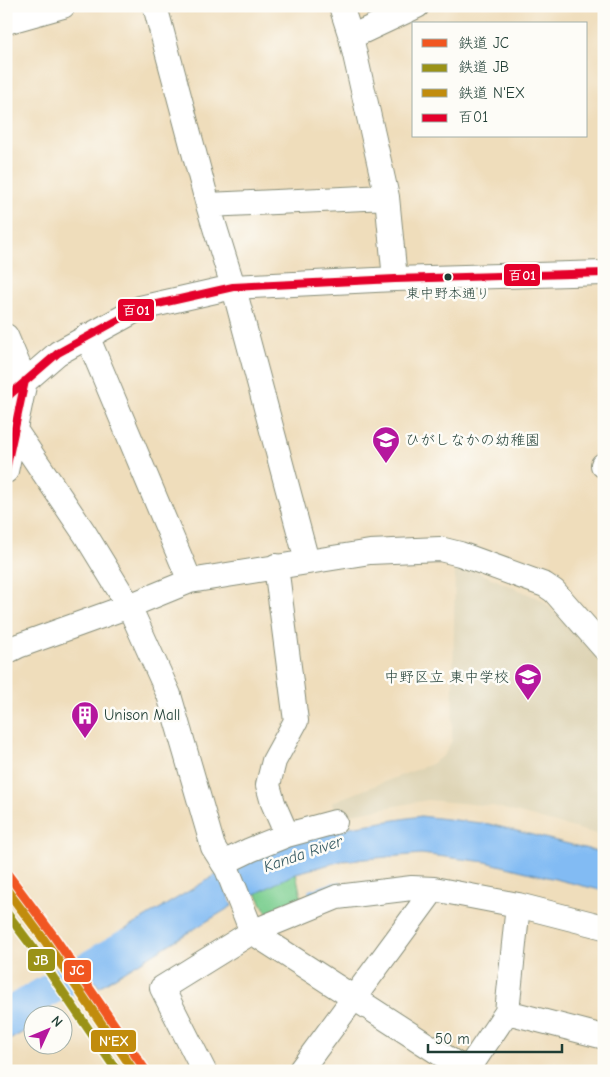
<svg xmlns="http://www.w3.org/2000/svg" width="610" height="1077" font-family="'Comic Neue','Klee One',sans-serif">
	<rect width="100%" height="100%" fill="#fdfcf7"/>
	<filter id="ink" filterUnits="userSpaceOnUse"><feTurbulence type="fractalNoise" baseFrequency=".02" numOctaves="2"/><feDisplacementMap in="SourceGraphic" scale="10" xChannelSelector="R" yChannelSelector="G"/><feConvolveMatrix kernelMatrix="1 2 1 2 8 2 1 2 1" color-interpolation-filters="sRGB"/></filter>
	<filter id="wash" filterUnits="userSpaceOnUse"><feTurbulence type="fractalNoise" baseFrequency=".0096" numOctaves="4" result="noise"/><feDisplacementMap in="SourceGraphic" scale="20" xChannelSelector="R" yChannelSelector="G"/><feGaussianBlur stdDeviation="1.12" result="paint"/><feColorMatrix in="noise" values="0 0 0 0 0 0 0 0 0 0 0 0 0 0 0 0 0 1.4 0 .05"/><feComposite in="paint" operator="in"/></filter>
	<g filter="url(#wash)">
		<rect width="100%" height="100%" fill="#efddbb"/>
		<path fill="#ded4b5" d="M455,562L542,600L604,662V836L493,806L428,800L335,817L332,802L431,764L444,755L452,740Z"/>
		<path fill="#7dcf91" stroke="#4e8662" d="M296,873L301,897L269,917L255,891Z"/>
		<path fill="#82bbf3" stroke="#507c94" d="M421,816L489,824L604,853V891L486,862L421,854L342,861L296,873L248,898L233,864L292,840L350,827Z
			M219,873L232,906L99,987L79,957Z
			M35,984L55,1014H32V1027L6,1042V1000Z"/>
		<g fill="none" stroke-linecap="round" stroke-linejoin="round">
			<path stroke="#82bbf3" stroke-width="5.5" d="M484,888H498
				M311,892L333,885H341"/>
			<path stroke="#82bbf3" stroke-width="32" d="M6,1015L125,946"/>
		</g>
	</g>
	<g filter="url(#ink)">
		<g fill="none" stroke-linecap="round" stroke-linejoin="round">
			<g stroke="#878d78" stroke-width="26">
				<path id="minor" d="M155,6L208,205L236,296L307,561
					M341,6L351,37L387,197L395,279
					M6,22L63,6
					M351,37L417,6
					M208,205L387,197
					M6,336L25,381
					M87,336L190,581
					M6,398L58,353L140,308L233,287L395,279L604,273
					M15,430L85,534L129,606L169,695L213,847L227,869L252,932L467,1071
					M603,465H604
					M6,471L25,381
					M276,566L296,721L274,761L268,785L273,803L287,835
					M6,652L18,646L129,606L190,581L370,552L440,549L460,554L545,585L554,591L604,648
					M223,863L250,850L287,835L335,822
					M507,1012L604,1037
					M204,1071L162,988L252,932L337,897L412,888L434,889L518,905L604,927
					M300,1071L434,889
					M467,1071L507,1012L518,905"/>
			</g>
			<use href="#minor" stroke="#fff" stroke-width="24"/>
			<g stroke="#fdfcf7" stroke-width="11">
				<path id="bus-1" d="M6,398L58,353L140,308L233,287L395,279L604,273
					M6,470L25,381"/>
			</g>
			<use href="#bus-1" stroke="#e4002b" stroke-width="8"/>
			<g stroke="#fdfcf7" stroke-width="12">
				<path id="rail-1" d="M6,872L53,935L146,1071"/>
			</g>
			<g stroke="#fdfcf7" stroke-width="12">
				<path id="rail-2" d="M6,912L33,948L117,1071"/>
			</g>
			<g stroke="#fdfcf7" stroke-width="12">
				<path id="rail-3" d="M6,889L45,941L134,1071"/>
			</g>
			<use href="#rail-1" stroke="#f15620" stroke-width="9"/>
			<use href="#rail-2" stroke="#9a9217" stroke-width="9"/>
			<use href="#rail-3" stroke="#c18c0d" stroke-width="9"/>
		</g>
	</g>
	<defs>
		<g id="school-pin" transform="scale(1.4375)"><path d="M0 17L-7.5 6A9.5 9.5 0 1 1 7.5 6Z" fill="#b5179e" stroke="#fdfcf7"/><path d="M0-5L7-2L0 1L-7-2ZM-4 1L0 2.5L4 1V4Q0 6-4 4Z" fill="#fff"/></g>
		<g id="building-pin" transform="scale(1.4375)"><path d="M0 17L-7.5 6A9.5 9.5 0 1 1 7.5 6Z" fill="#b5179e" stroke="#fdfcf7"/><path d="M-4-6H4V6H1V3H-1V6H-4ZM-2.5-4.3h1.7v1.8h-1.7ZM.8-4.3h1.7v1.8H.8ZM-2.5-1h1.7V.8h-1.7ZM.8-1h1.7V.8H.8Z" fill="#fff"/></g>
	</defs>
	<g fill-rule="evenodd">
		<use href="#school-pin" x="386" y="440"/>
		<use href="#school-pin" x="528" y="677"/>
		<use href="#building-pin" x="85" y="715"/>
	</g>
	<circle fill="#1f3d34" stroke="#fdfcf7" stroke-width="2" cx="448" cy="277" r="4.5"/>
	<g text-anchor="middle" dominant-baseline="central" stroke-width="5" stroke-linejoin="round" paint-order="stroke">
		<g font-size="14" fill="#1f3d34" stroke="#fdfcf7">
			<text x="448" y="293">東中野本通り</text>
		</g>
		<g font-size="15" fill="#1f3d34" stroke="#fdfcf7" text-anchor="start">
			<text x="405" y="440">ひがしなかの幼稚園</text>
			<text x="509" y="677" text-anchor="end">中野区立 東中学校</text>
			<text x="104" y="715">Unison Mall</text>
		</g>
		<g font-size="16" font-style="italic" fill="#385c64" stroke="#fdfcf7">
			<text transform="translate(303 854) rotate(-19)">Kanda River</text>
		</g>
	</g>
	<g stroke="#fdfcf7" stroke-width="2">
		<rect x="503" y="263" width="38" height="24" rx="5" fill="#e4002b"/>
		<rect x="117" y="298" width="38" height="24" rx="5" fill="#e4002b"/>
		<rect x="27" y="948" width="29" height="24" rx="5" fill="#9a9217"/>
		<rect x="63" y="959" width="29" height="24" rx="5" fill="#f15620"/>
		<rect x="90" y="1029" width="47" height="24" rx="5" fill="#c18c0d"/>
	</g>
	<g font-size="14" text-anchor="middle" font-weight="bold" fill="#fff">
		<text x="522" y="280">百01</text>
		<text x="136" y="315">百01</text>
		<text x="41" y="965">JB</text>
		<text x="77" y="975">JC</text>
		<text x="114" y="1046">N'EX</text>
	</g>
	<rect width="610" height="1077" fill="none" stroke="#fdfcf7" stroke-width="25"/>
	<rect x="412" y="22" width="175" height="115" fill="#fdfcf7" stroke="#a4b0a9"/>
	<rect x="422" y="39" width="25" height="8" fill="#f15620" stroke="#a4b0a9"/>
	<text x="458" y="48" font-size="15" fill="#1f3d34">鉄道 JC</text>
	<rect x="422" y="64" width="25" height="8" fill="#9a9217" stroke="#a4b0a9"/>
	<text x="458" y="72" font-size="15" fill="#1f3d34">鉄道 JB</text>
	<rect x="422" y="89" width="25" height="8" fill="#c18c0d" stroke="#a4b0a9"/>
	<text x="458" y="98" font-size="15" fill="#1f3d34">鉄道 N'EX</text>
	<rect x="422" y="114" width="25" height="8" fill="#e4002b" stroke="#a4b0a9"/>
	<text x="458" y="122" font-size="15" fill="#1f3d34">百01</text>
	<g transform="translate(48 1030) rotate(46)"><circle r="24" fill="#fdfcf7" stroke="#a4b0a9"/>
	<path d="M0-4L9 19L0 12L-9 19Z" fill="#b5179e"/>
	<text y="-8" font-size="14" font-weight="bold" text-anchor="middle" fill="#1f3d34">N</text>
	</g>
	<path d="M428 1044v8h134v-8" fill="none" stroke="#1f3d34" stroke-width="2.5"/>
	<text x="435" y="1044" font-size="15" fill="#1f3d34" stroke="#fdfcf7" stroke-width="4" paint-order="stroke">50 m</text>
</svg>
